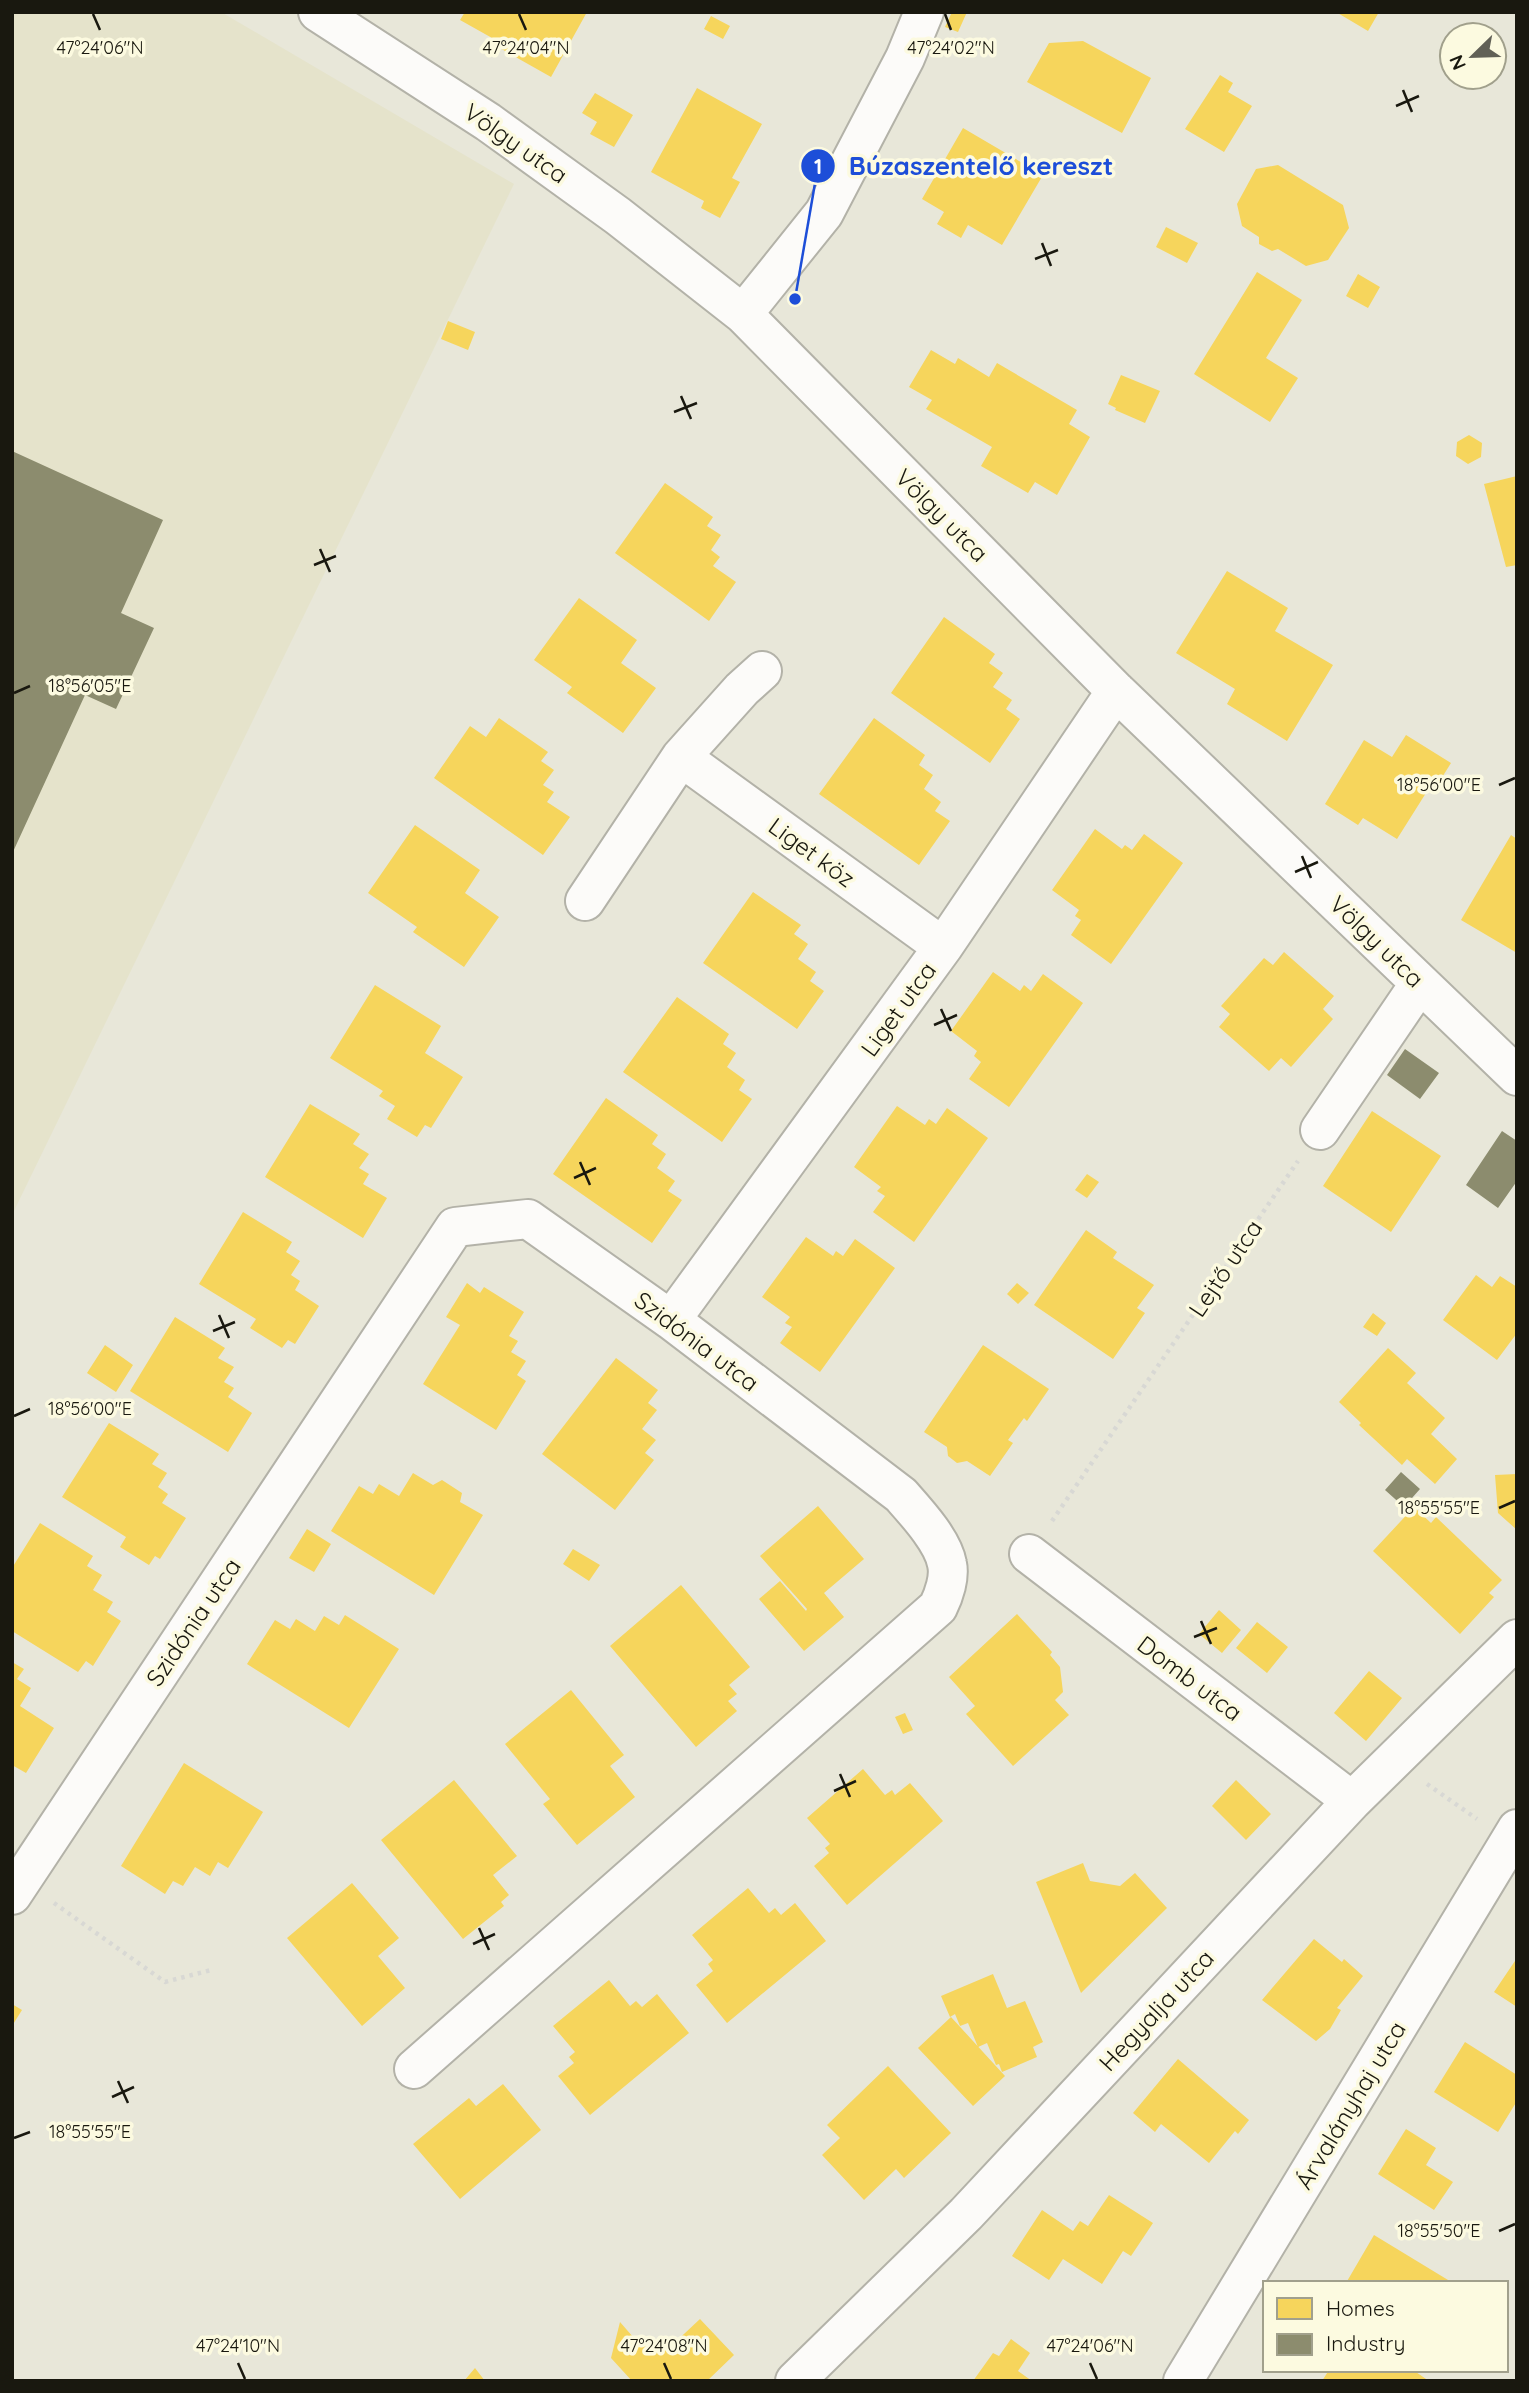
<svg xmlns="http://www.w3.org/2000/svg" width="1529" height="2393" font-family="Quicksand,sans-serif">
	<rect width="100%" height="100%" fill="#e8e7d9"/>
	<path fill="#e5e3cb" d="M12,12H221L514,184L12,1215Z"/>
	<path fill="#f6d55c" d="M465,12H587L551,77L498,47L501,43L460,20Z
		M952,12H967L958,32L945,27Z
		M1336,12H1379L1368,31Z
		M711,16L730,26L723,39L704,29Z
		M1083,41L1151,78L1122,133L1027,82L1049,43Z
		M1220,75L1233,83L1228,92L1252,106L1224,152L1185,129Z
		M697,88L762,124L732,178L740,182L720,218L701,208L704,201L651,172Z
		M595,93L633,115L614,147L590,134L597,122L582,113Z
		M963,128L1043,175L1002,245L968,225L961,238L937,224L944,212L922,199Z
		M1278,165L1343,205L1349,228L1328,260L1306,266L1278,249L1272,251L1259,244V237L1242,226L1237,204L1256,169Z
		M1166,227L1198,243L1187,263L1156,247Z
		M1257,272L1302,300L1266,358L1298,378L1270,422L1194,374Z
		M1358,274L1380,287L1368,308L1346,296Z
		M448,321L475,332L468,350L441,339Z
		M931,350L955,364L958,358L989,377L997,363L1077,410L1069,424L1090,437L1057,495L1035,482L1028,493L981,466L992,447L926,409L932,400L909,387Z
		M1121,375L1160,391L1145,423L1115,410L1116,408L1108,404Z
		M1469,435L1482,443L1481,457L1468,464L1456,456L1457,442Z
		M1517,476V565L1506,567L1484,484Z
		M665,483L713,517L707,526L721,535L711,550L720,557L713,566L736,582L709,621L615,553Z
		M1227,571L1288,608L1275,631L1333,665L1287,741L1227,704L1235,689L1176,653Z
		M579,598L637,640L621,663L656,688L623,733L567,693L572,687L534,660Z
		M944,617L995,654L989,663L1003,673L993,687L1012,700L1006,709L1020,719L990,763L891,693Z
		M499,718L548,752L541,761L554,770L543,785L554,792L547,802L570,817L543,855L434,778L470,726L486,737Z
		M874,718L925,755L919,765L933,775L924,789L941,802L935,811L950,821L919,865L819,794Z
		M1406,735L1451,763L1436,787L1431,785L1397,839L1363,818L1358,825L1325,804L1364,740L1392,757Z
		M415,825L480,870L465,893L499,917L464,967L413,932L417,927L368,893Z
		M1095,829L1122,849L1125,845L1132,850L1144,834L1183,863L1111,964L1071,935L1081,920L1075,916L1079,910L1052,890Z
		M1511,835L1517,839V953L1461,920Z
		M753,892L801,925L794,934L808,944L798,959L816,972L810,981L824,991L797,1029L703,963Z
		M1284,952L1334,996L1323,1009L1333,1019L1291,1067L1281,1058L1269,1071L1219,1027L1230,1014L1221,1006L1264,958L1273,965Z
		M993,972L1020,991L1024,985L1031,991L1043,974L1083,1003L1009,1107L969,1079L981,1062L974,1056L977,1051L951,1031Z
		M375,985L441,1026L425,1053L463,1077L431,1128L425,1125L417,1137L387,1119L395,1106L379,1096L383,1091L330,1058Z
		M677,997L729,1034L723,1044L736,1053L727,1067L745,1080L739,1090L752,1099L722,1142L623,1072Z
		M606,1098L658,1135L652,1144L666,1154L657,1168L675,1181L668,1191L682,1200L652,1243L553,1174Z
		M310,1104L360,1134L353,1144L369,1154L359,1168L369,1174L363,1184L387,1198L363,1238L265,1177Z
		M897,1106L925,1125L929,1119L936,1124L947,1108L988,1138L914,1242L873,1212L885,1196L877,1191L881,1187L854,1167Z
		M1372,1111L1441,1156L1391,1232L1323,1186Z
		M1087,1174L1099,1182L1087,1198L1075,1190Z
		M243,1212L292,1242L286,1252L300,1261L291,1275L300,1281L295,1290L319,1306L295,1344L288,1340L282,1348L250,1328L256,1319L199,1284Z
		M1086,1230L1117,1252L1113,1258L1154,1285L1137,1308L1145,1313L1113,1359L1034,1305Z
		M806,1237L833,1256L836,1251L843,1256L855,1239L895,1268L820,1372L780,1343L792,1327L785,1323L790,1317L762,1297Z
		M1476,1275L1492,1287L1500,1276L1517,1287V1333L1497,1360L1443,1320Z
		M467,1283L480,1293L484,1287L524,1312L509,1336L518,1341L511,1352L526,1361L517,1375L526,1381L496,1430L423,1384L460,1325L446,1317Z
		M1017,1283L1029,1293L1018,1304L1007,1294Z
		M1373,1313L1386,1323L1377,1336L1363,1327Z
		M175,1317L225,1348L218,1358L234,1367L224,1382L234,1388L228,1397L252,1413L228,1452L130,1391Z
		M105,1345L133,1365L116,1392L87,1373Z
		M983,1345L1049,1389L1027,1421L1024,1418L1008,1440L1013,1443L990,1476L967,1461L957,1463L948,1456L947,1447L924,1432Z
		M1388,1348L1416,1373L1407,1383L1445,1418L1431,1434L1457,1459L1435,1484L1407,1459L1402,1465L1359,1425L1361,1423L1339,1402Z
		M616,1358L658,1390L648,1403L657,1410L642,1429L656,1440L645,1453L654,1460L615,1510L542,1454Z
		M109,1423L159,1454L152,1464L167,1473L158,1487L168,1494L162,1503L186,1518L160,1559L155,1556L149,1565L120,1547L126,1537L62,1497Z
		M413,1473L433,1485L442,1480L462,1493L460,1502L483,1515L434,1595L331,1531L359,1486L373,1494L379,1484L399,1496Z
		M1517,1474V1530L1498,1513L1495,1475Z
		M818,1506L864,1559L824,1593L844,1617L804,1651L759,1599L780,1581L806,1611L807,1609L760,1556Z
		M1414,1507L1431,1523L1436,1517L1502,1580L1489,1593L1494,1597L1460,1634L1373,1551Z
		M40,1523L93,1556L87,1566L102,1575L93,1590L113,1602L107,1612L121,1621L93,1666L86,1661L78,1672L12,1631V1568Z
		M307,1529L331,1544L314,1572L289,1558Z
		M573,1549L600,1565L589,1581L563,1564Z
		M681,1585L750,1667L729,1685L737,1694L728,1701L737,1711L696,1747L610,1646Z
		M1219,1610L1241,1630L1222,1653L1199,1634Z
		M1017,1614L1052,1652L1050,1655L1060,1667L1063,1692L1055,1700L1069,1715L1013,1766L966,1714L975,1706L949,1677Z
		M345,1615L399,1649L349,1728L247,1664L275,1620L290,1629L296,1619L315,1631L324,1616L339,1625Z
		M1257,1622L1288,1647L1267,1673L1236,1648Z
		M12,1662L24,1669L17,1679L31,1688L20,1706L54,1728L26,1773L12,1765Z
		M1369,1671L1402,1698L1366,1741L1334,1713Z
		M571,1690L624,1755L610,1766L635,1797L577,1845L543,1804L550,1799L505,1744Z
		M905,1713L913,1730L903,1734L895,1717Z
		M184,1763L263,1812L228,1868L218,1862L210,1876L195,1867L183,1886L173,1881L165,1894L121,1866Z
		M863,1769L885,1795L892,1790L895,1795L910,1783L943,1821L847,1905L814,1866L829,1853L825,1848L830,1844L807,1818Z
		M454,1780L517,1856L493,1875L509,1895L501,1902L504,1906L463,1939L381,1840Z
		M1236,1780L1271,1814L1246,1840L1212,1806Z
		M1083,1863L1090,1881L1120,1886L1135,1873L1167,1908L1081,1993L1036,1882Z
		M352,1883L399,1938L378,1956L405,1988L362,2026L287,1938Z
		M748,1888L769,1913L775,1908L781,1915L795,1903L826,1941L727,2023L696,1985L713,1971L708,1964L713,1960L692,1935Z
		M1314,1939L1342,1962L1344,1959L1363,1976L1337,2008L1341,2010L1330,2029L1316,2041L1262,2000Z
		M1517,1958V2007L1494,1992Z
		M993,1974L1007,2008L1025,2001L1043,2042L1033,2047L1037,2057L1002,2072L999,2064L996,2065L987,2043L978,2047L968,2023L960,2026L955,2014L950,2017L941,1996Z
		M609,1980L630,2006L636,2001L642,2007L657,1994L689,2033L590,2115L558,2076L574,2063L569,2057L575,2052L553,2026Z
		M12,2004L22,2010L12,2026Z
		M951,2017L1005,2076L973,2106L918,2048Z
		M1465,2042L1517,2075V2101L1498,2132L1434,2092Z
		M1178,2059L1249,2120L1238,2134L1235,2131L1209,2163L1161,2124L1155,2132L1133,2113Z
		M888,2066L951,2133L904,2178L896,2169L864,2200L822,2155L840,2138L827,2125Z
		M503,2084L541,2130L460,2199L413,2144L469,2098L476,2106Z
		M1406,2129L1436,2148L1426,2165L1453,2182L1434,2210L1378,2174Z
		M1109,2195L1153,2223L1131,2256L1123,2251L1102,2284L1063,2259L1049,2280L1012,2256L1042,2210L1073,2231L1080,2221L1088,2226Z
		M1374,2235L1453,2283H1346Z
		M700,2319L734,2355L707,2381H632L611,2358L620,2322L640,2345L669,2348Z
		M1011,2339L1030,2353L1018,2371L1032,2381H973L993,2353L999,2356Z
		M475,2368L485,2381H464Z
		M1329,2370H1413L1429,2381H1322Z"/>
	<path fill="#8c8c6e" d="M12,451L163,520L121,613L154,628L116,709L85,695L12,854Z
		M1405,1049L1439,1073L1420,1099L1387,1075Z
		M1502,1131L1517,1141V1181L1498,1208L1466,1185Z
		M1401,1472L1420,1489L1404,1507L1385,1490Z"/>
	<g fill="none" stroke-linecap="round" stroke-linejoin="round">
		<g stroke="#b3b2a8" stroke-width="42">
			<path id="minor" d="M318,12L488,122L618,216L743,314L1116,691L1517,1076
				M743,314L824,213L905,58L924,12
				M681,757L943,947
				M585,901L681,757L742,689L762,671
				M1320,1130L1420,983
				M671,1320L943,947L1116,691
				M1029,1554L1352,1801
				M12,1895L455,1227L528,1219L671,1320L901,1495C916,1512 943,1541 947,1564C950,1577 944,1595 938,1607L414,2069
				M795,2381L966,2214L1352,1801L1517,1639
				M1183,2381L1517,1829"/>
		</g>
		<path stroke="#d8d8d4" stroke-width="4.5" stroke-dasharray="3.5 5" stroke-linecap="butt" d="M1052,1521L1298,1161
			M1427,1784L1477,1819
			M54,1903L165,1982L211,1970"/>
		<use href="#minor" stroke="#fcfbf9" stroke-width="38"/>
	</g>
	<path fill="none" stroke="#19180f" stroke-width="2.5" d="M93,14L100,30M519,14L526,30M945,14L951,30M1403,90L1412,112M1396,106L1419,96M1042,243L1051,266M1035,259L1058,250M681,396L691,419M674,412L697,403M320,549L330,572M314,565L336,556M14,693L30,686M1499,785L1515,778M1302,856L1311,878M1295,872L1318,862M941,1009L951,1031M934,1025L957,1015M580,1162L590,1185M574,1178L596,1168M219,1315L229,1338M213,1331L235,1322M14,1416L30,1409M1499,1508L1515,1501M1201,1621L1211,1644M1194,1637L1217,1628M840,1774L850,1797M834,1791L856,1781M479,1928L489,1950M473,1944L495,1934M118,2081L128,2103M112,2097L134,2087M14,2138L30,2132M1499,2231L1515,2224M238,2363L245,2379M664,2363L671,2379M1090,2363L1097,2379"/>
	<g text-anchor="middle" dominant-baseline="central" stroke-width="7" stroke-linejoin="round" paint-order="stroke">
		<g font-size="24" fill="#19180f" stroke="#fcfae0">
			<text transform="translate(516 143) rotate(35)">Völgy utca</text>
			<text transform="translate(942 515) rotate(45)">Völgy utca</text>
			<text transform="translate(812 852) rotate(36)">Liget köz</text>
			<text transform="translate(1377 941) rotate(44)">Völgy utca</text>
			<text transform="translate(898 1009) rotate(-54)">Liget utca</text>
			<text transform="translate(1225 1268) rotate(-56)">Lejtő utca</text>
			<text transform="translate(697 1341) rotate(37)">Szidónia utca</text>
			<text transform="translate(193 1622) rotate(-56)">Szidónia utca</text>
			<text transform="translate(1190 1678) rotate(37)">Domb utca</text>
			<text transform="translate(1156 2010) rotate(-47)">Hegyalja utca</text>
			<text transform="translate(1350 2105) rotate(-59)">Árvalányhaj utca</text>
		</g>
	</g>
	<g font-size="18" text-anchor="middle" fill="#19180f" stroke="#fcfae0" stroke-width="7" stroke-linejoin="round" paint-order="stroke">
		<text x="100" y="54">47°24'06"N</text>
		<text x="951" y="54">47°24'02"N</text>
		<text x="526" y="54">47°24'04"N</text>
		<text x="90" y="692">18°56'05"E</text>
		<text x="1439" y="791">18°56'00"E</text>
		<text x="90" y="1415">18°56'00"E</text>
		<text x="1439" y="1514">18°55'55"E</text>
		<text x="90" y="2138">18°55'55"E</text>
		<text x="1439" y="2237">18°55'50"E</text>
		<text x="238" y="2352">47°24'10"N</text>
		<text x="664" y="2352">47°24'08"N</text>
		<text x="1090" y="2352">47°24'06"N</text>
	</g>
	<path fill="none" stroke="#1d4ed8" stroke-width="2.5" d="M795 299L818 166"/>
	<g fill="#1d4ed8" stroke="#fcfae0" stroke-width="2.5">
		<circle cx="795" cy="299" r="7"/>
		<circle cx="818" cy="166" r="18"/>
	</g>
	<g font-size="21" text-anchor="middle" font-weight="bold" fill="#fff">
		<text x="818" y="174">1</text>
	</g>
	<g font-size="26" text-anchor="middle" font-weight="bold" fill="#1d4ed8" stroke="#fcfae0" stroke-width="7" stroke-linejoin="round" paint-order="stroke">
		<text x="981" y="175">Búzaszentelő kereszt</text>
	</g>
	<rect width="1529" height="2393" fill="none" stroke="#19180f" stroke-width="28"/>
	<rect x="1263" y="2281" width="245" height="91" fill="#fcfae0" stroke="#a1a08c" stroke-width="2"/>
	<rect x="1277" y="2298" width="35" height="21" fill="#f6d55c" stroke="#a1a08c" stroke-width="2"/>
	<text x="1326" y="2316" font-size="21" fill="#19180f">Homes</text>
	<rect x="1277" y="2334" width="35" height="21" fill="#8c8c6e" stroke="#a1a08c" stroke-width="2"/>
	<text x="1326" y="2351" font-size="21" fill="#19180f">Industry</text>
	<g transform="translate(1473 56) rotate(247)"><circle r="33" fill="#fcfae0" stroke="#a1a08c" stroke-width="2"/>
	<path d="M0-5L12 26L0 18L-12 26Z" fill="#616056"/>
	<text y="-10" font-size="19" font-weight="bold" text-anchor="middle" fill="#19180f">N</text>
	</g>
</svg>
